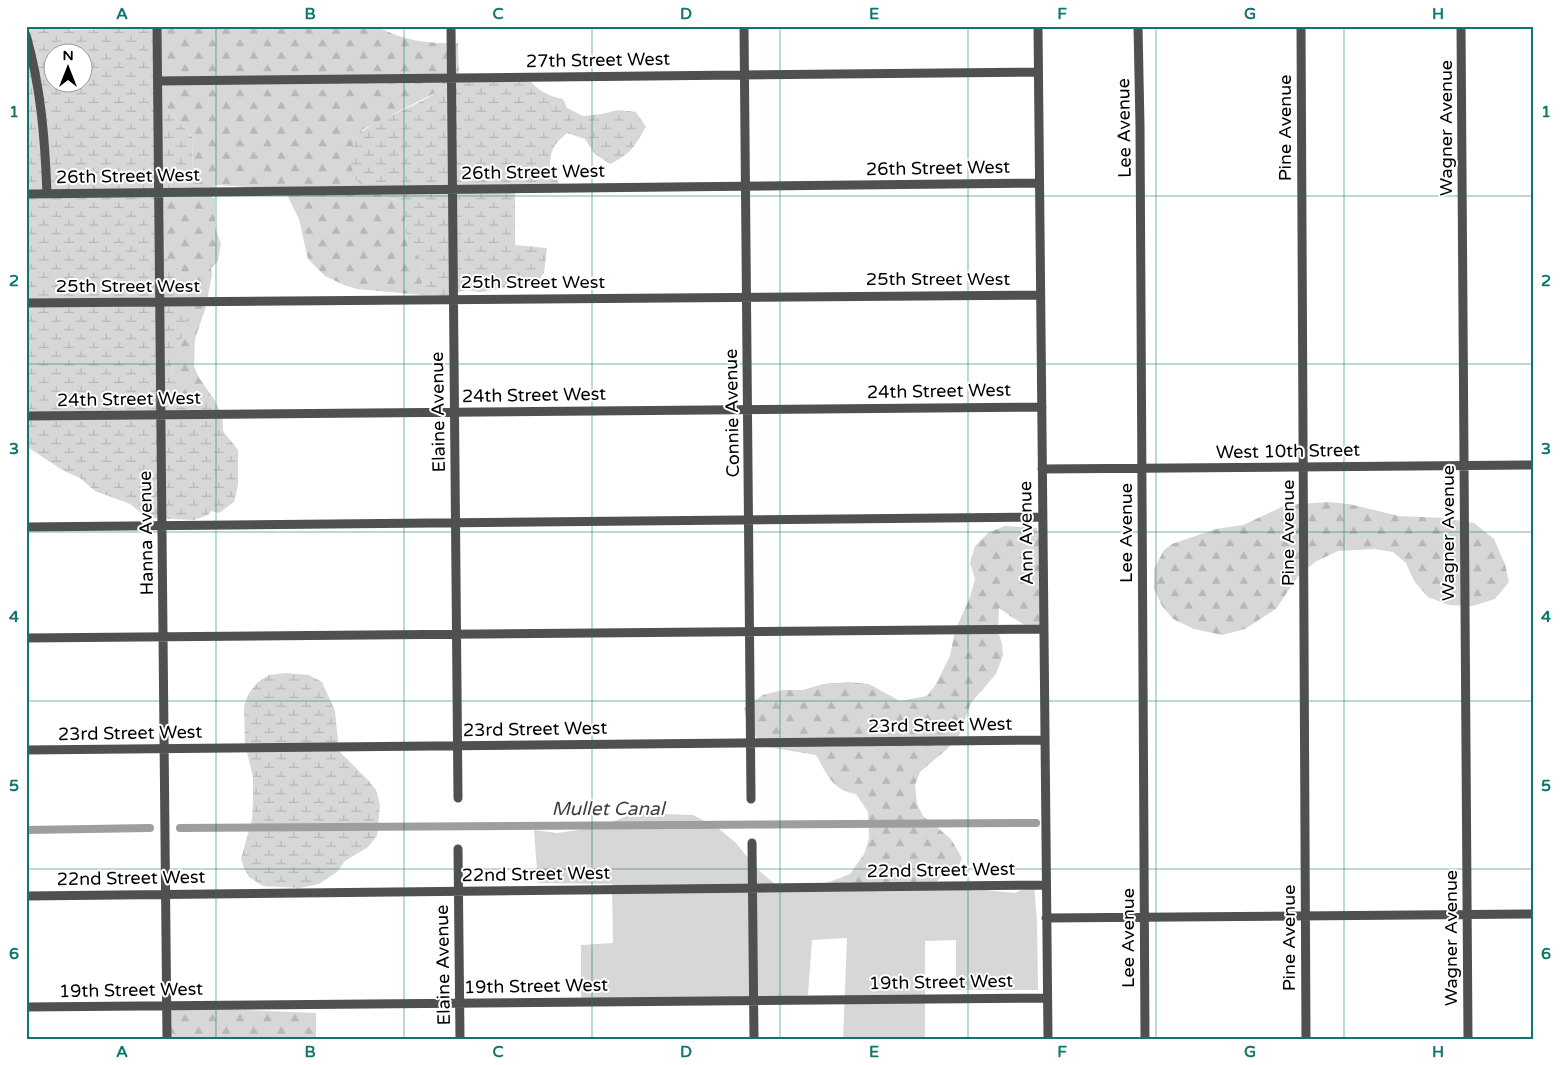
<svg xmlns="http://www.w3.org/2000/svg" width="1560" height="1065" font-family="'Varela Round',sans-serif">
	<defs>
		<pattern id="forest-firs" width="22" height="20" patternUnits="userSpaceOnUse" patternTransform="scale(1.25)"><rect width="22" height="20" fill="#d7d7d7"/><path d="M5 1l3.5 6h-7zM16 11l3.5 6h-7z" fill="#b7b7b7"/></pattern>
		<pattern id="wetland-marsh" width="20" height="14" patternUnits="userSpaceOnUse" patternTransform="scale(1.25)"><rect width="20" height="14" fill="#d7d7d7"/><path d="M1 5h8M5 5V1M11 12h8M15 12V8" fill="none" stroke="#b7b7b7"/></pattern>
	</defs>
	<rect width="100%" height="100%" fill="#fff"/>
	<path fill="#d7d7d7" d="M635,813L693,815L718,828L736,843L757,869L775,884H823L840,878L868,890L890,893L934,885L1015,893L1034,884L1037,922L1038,990H956V940L925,941V1039H843L847,938L812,940L808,995L752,998L581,999V945L613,943L612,884L538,883L534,830L557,833L599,827Z"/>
	<path fill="url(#forest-firs)" d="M145,26H376C404,41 427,44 458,43L459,78L439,91L362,130L373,188L383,197L400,201L405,219L407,244L423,262L422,295L357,289L344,285L325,276L308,259L299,219L284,189L215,185L212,198H215V227L221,244L218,261L211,268L212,275L206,306L195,339L194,366L198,376L211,395L199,401L175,398L172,365L185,329L186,276L167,259L162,233L165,202L184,185L193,175L192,136L162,103L155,31Z
		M1327,502L1349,504L1399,516L1444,518L1474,523L1494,539L1505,564L1509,582L1495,599L1472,606L1449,605L1428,597L1414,581L1406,563L1393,552L1375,549L1338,551L1315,562L1298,576L1276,609L1245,629L1222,635L1194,629L1173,619L1162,606L1154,589V569L1164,550L1172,544L1216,529L1243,525L1286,505Z
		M1005,526L1037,528L1038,535L1040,538L1044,632C1023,626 1016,620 999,608L998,631L1002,644L1003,655L996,674L971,703L959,735L947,749L920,772L915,785L917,804L923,816L951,839L962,858L956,872L943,874L934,885L890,893L868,890L840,878L850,874L864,854L869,839L868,812L856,794C832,790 827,774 816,755L767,747L749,731L744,708L763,695L783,690H803L823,684L849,682L869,684L900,701L927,696L936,684L950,656L955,631L970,597L975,579L970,563L975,546L988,533Z
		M169,1007L316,1013V1039H169Z"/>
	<path fill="url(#wetland-marsh)" fill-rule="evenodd" d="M26,26H67L70,30L106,29L116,26H145L155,31L162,103L192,136L193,175L184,185L165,202L162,233L167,259L186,276L191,301L185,329L172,365L175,397L198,401L211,395C219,407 224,417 223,431L238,450V485L234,502L219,513L211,511L208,515L194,520L148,518L130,504L95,491L80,478L64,471L26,446ZM52,52H82V82H52Z
		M459,78H528C537,90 548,96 563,99L567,108L583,116L601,114L618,110L636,112L646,127C634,147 631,154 610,164L595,154L585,139L567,133C552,146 550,151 550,171L556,177L560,187L515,188V245L547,248L544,273L536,283L480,292L467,290L447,295H422L423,262L407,244L405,219L400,201L383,197L373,188L357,181C332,131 382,121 416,104C431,96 445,88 459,78Z
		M286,673L309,675L322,682L335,711L339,751L367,779L376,790L380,805L377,836L368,847L345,861L337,872L319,884L300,888L263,886L249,877L244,868L241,859L252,819L253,801V777L245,744L244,706L249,693L258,682L269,675Z"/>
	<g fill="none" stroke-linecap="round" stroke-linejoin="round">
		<path stroke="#9e9e9e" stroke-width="8" d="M180,828L1036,823
			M26,830L150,828"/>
		<path stroke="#505050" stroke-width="9" d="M157,26L167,1039
			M451,26L458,798
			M744,26L751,799
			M1038,26L1048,1039
			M1138,26L1140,126L1145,1039
			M1301,26L1306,1039
			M1461,26L1468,1039
			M26,35C41,87 45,140 47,194
			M158,81L1038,72
			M26,194L1039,183
			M26,303L1040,295
			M26,416L1042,407
			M1042,469L1534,465
			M26,527L1042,517
			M26,638L1044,629
			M26,750L1045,740
			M752,843L754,1039
			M458,849L460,1039
			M26,896L1046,885
			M1046,918L1534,914
			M26,1007L1047,998"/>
	</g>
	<path fill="none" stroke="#0f766e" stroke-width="1" stroke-opacity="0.55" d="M216,26V1039M404,26V1039M592,26V1039M780,26V1039M968,26V1039M1156,26V1039M1344,26V1039M26,196H1534M26,364H1534M26,532H1534M26,701H1534M26,869H1534"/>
	<g text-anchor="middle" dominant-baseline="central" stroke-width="4" stroke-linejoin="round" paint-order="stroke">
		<g font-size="18" fill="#000" stroke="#fff">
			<text transform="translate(598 60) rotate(-1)">27th Street West</text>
			<text transform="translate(1124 128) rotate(-91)">Lee Avenue</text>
			<text transform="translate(1285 128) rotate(-90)">Pine Avenue</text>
			<text transform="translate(1446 128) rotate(-90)">Wagner Avenue</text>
			<text transform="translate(938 168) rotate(-1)">26th Street West</text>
			<text transform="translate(533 172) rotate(-1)">26th Street West</text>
			<text transform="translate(128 176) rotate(-1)">26th Street West</text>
			<text x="938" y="279">25th Street West</text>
			<text x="533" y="282">25th Street West</text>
			<text x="128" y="286">25th Street West</text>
			<text transform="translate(939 391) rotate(-1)">24th Street West</text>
			<text transform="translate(534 395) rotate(-1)">24th Street West</text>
			<text transform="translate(129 399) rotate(-1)">24th Street West</text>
			<text transform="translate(438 412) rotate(-91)">Elaine Avenue</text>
			<text transform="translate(732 413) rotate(-91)">Connie Avenue</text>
			<text transform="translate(1288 451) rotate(-1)">West 10th Street</text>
			<text transform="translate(146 533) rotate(-91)">Hanna Avenue</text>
			<text transform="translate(1026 533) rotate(-91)">Ann Avenue</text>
			<text transform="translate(1126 533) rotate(-90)">Lee Avenue</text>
			<text transform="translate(1288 533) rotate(-90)">Pine Avenue</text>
			<text transform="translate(1448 533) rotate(-90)">Wagner Avenue</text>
			<text transform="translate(940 725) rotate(-1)">23rd Street West</text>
			<text transform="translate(535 729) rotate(-1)">23rd Street West</text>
			<text transform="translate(130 733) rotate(-1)">23rd Street West</text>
			<text transform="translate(941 870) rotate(-1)">22nd Street West</text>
			<text transform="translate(536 874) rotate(-1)">22nd Street West</text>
			<text transform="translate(131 878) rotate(-1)">22nd Street West</text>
			<text transform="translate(1128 938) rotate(-90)">Lee Avenue</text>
			<text transform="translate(1289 938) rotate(-90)">Pine Avenue</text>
			<text transform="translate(1451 938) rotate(-90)">Wagner Avenue</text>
			<text transform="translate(443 965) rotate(-91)">Elaine Avenue</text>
			<text transform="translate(941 982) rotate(-1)">19th Street West</text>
			<text transform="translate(536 986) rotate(-1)">19th Street West</text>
			<text transform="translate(131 990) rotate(-1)">19th Street West</text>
		</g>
		<g font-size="19" font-style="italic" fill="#3f3f3f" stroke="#fff">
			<text x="608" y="809">Mullet Canal</text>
		</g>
	</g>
	<rect width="1560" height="1065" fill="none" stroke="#ffffff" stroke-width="55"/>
	<g transform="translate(68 68)"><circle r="24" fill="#ffffff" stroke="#999999"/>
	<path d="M0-4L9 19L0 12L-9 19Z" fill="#000000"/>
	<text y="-8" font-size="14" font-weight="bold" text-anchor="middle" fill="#000000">N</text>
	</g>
	<rect x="28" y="28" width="1504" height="1010" fill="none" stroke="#0f766e" stroke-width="2"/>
	<g font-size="16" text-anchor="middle" font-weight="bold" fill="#0f766e">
		<text x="122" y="19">A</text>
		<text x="310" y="19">B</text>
		<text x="498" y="19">C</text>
		<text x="686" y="19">D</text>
		<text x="874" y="19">E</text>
		<text x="1062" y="19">F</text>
		<text x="1250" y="19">G</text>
		<text x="1438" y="19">H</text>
		<text x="14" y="117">1</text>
		<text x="1546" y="117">1</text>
		<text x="14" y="286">2</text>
		<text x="1546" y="286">2</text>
		<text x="14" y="454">3</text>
		<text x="1546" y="454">3</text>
		<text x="14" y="622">4</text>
		<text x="1546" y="622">4</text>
		<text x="14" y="791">5</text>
		<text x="1546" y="791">5</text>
		<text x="14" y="959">6</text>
		<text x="1546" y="959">6</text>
		<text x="122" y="1057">A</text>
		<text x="310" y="1057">B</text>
		<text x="498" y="1057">C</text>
		<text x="686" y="1057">D</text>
		<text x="874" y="1057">E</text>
		<text x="1062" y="1057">F</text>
		<text x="1250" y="1057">G</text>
		<text x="1438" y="1057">H</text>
	</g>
</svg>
